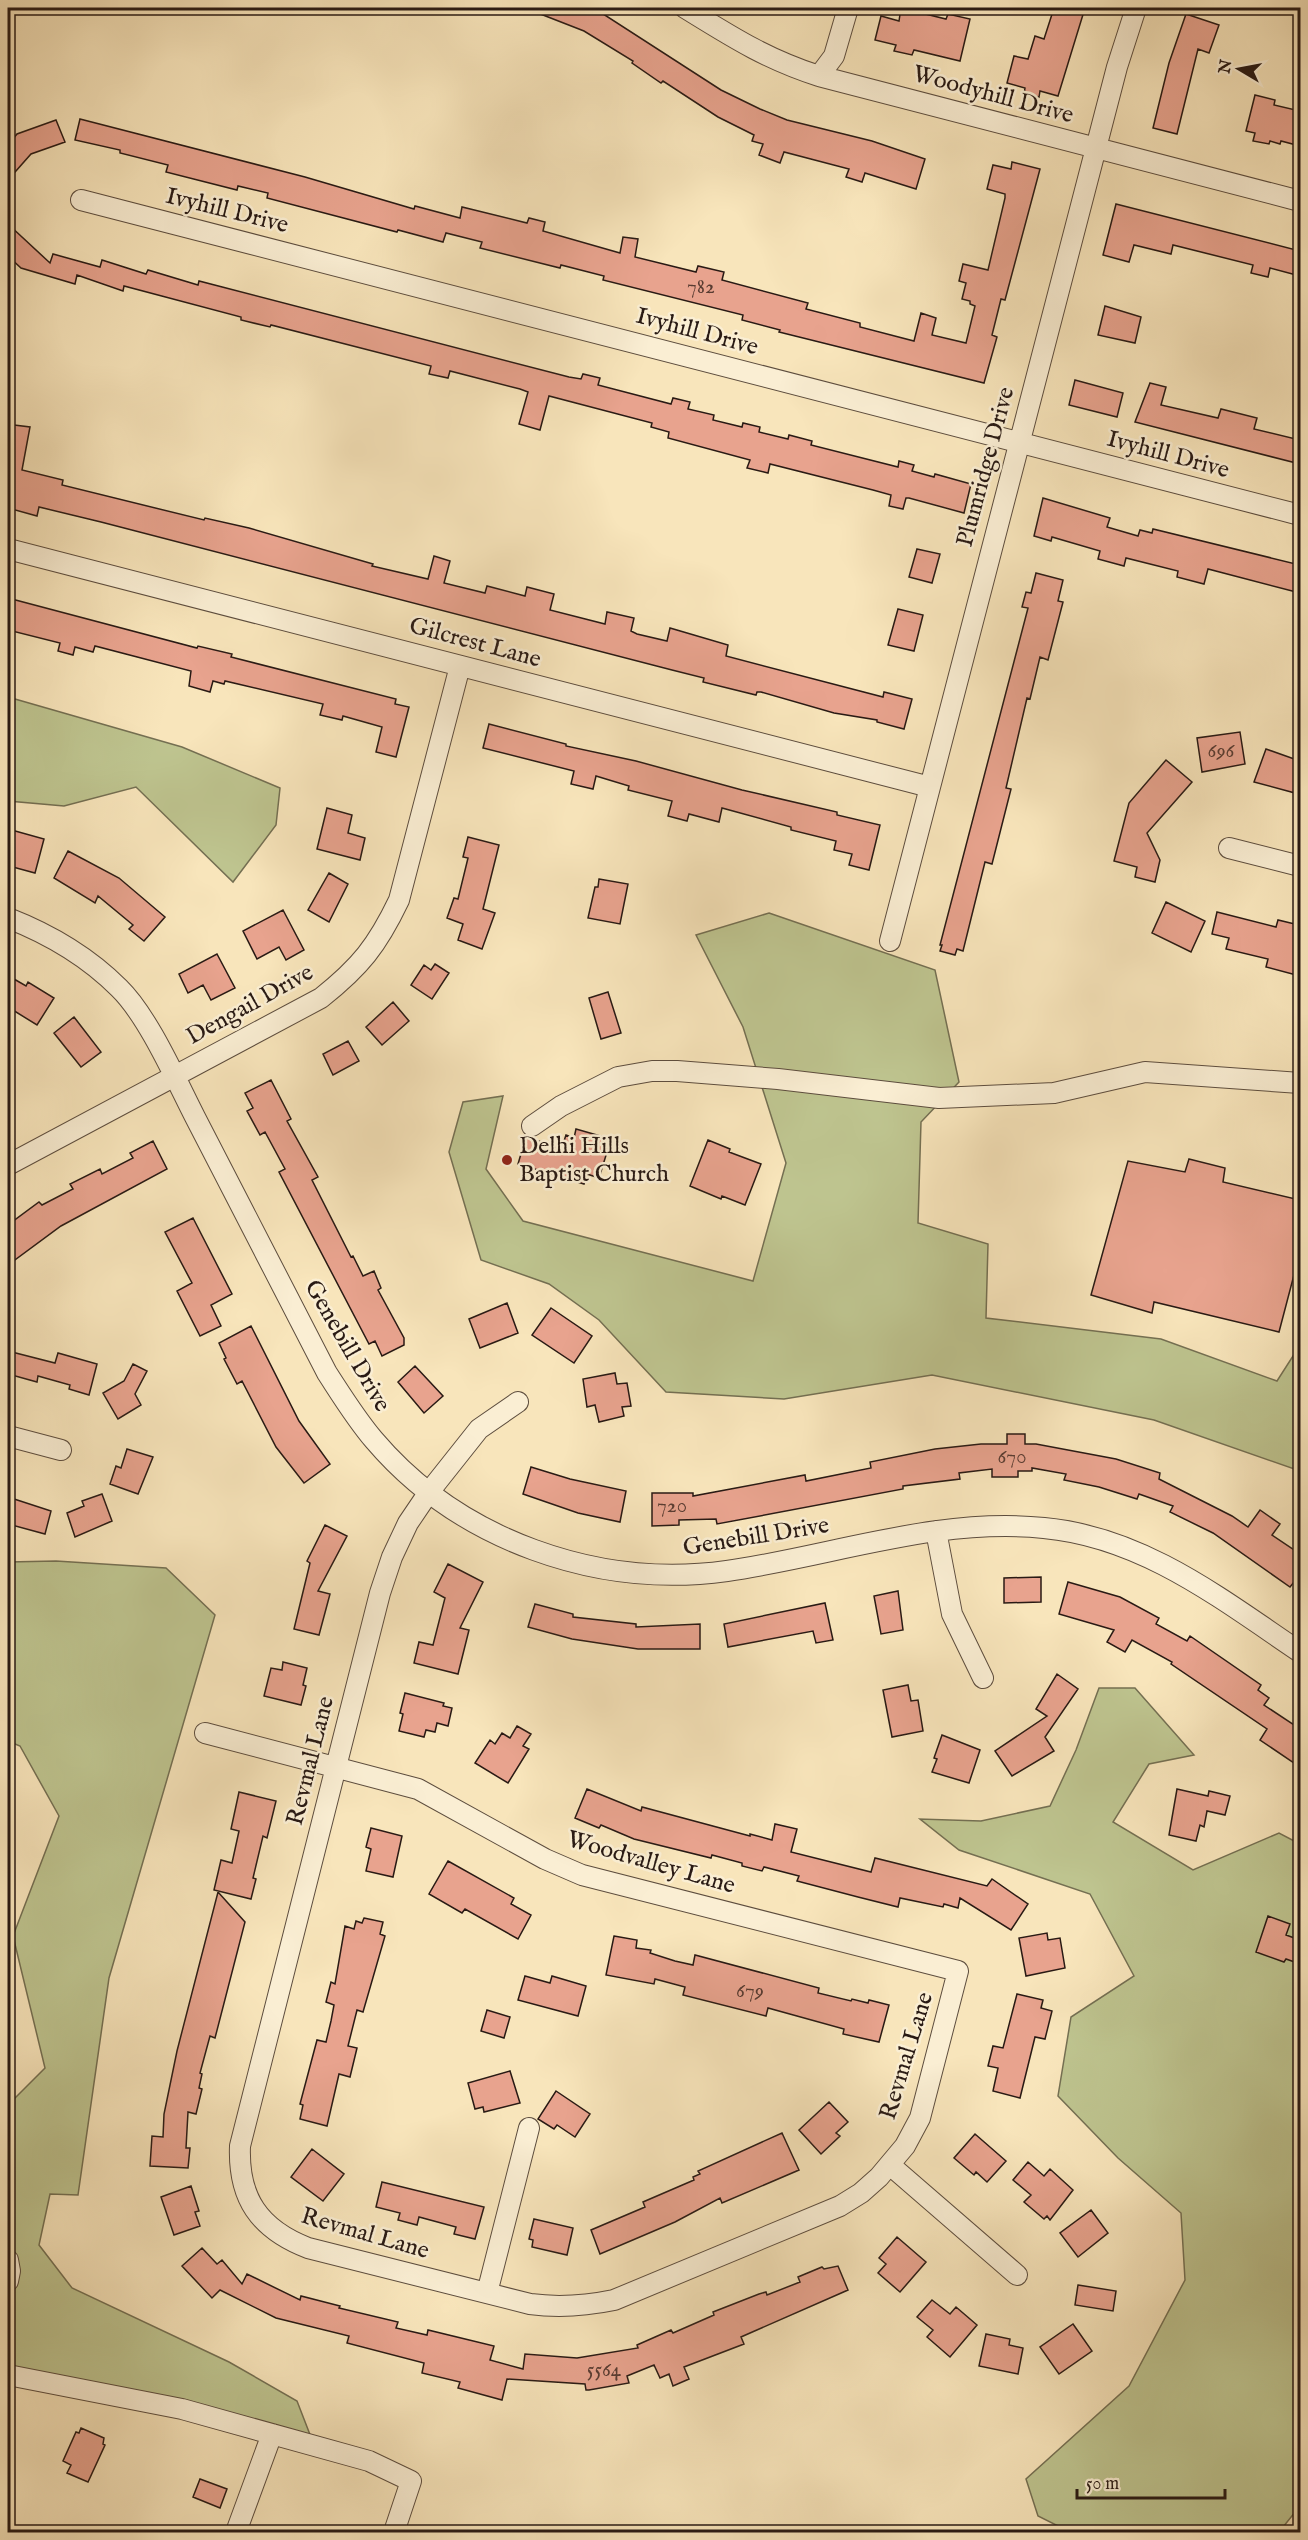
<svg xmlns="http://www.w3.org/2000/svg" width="1308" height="2540" font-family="'IM FELL English',serif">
	<rect width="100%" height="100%" fill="#f8e5bb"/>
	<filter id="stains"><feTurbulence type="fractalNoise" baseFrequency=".00333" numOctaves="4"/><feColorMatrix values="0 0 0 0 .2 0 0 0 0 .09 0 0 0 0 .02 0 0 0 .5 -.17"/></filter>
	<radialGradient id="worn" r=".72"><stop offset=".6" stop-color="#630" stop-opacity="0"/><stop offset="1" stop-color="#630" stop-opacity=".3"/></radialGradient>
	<path fill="#bec48f" stroke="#746f52" stroke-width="1.5" d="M8,697L182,747L280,788L276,825L233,882L136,787L64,806L8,801Z
		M769,913L935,970L959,1082L921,1122L918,1223L988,1244L986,1318L1161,1339L1277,1381L1300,1345V1471L1154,1420L932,1375L784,1399L666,1392L599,1320L549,1284L481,1260L449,1152L463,1102L503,1096L486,1169L523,1221L753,1281L786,1163L743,1027L696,935Z
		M56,1561L166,1568L215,1615L109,1978L78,2195L50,2194L39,2245L72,2288L229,2362L297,2401L314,2445L8,2375V2105L45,2068L13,1936L59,1816L20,1746L8,1741V1562Z
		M1099,1688H1135L1194,1755L1149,1764L1113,1822L1193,1870L1279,1833L1300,1844V2506L1279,2532H1070L1038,2516L1026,2479L1129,2386L1185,2280L1181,2213L1118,2158L1058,2096L1071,2017L1134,1976L1090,1894L959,1850L920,1819L981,1821L1050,1806L1076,1750Z"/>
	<path fill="#e8a38e" stroke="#291a14" stroke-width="1.5" d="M525,8H594L721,90L760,109L787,120L872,141L925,159L916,189L865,173L862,182L846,177L849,169L784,152L780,163L759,155L763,144L752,141L754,135L718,117L663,81L661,83L632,63L633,61L584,31Z
		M901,8L946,19L948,14L970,19L960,61L914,50L912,55L894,51L896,45L875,40L881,16L899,21Z
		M1054,8H1085L1058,96L1040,91L1039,97L1024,94L1025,88L1007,83L1014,56L1028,59L1035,36L1044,39Z
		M1186,14L1219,25L1209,53L1198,49L1177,134L1153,128L1169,63Z
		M1255,95L1275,100L1274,105L1300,111V146L1281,141L1280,144L1270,141L1269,144L1253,141L1255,133L1246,131Z
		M80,119L305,177L414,209L415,206L460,218L462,207L527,223L529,218L545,222L543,231L620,253L623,237L638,239L635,257L696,272L698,266L724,272L722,280L808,303L806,309L860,323V327L914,341L921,313L936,318L932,335L966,343L975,306L970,304V301L962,299L966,283L959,281L963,264L988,270L1005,198V194L987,189L993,165L1011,169L1012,162L1040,169L1005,300L1001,299L992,335L997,337L984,383L779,332L780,330L742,320L743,315L603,280L604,276L561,265L560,268L480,248L482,242L446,233L443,242L398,230L397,232L267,198L268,193L238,186L237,190L166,172L168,165L120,153V150L75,140Z
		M56,120L65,142L31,154L8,180V145L17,134Z
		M1116,204L1300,251V276L1270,268L1268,277L1251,273L1253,265L1173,245L1171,254L1134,245L1129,262L1103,255Z
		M8,224L50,263L53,254L100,267L102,260L146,274L148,270L198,285L199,281L569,377L581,379L583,374L600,378L598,385L671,404L673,398L690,402L688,409L714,415L713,420L742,427L743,423L760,427L759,432L788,439L789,435L812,441L811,445L898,467L899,461L914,465L912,471L934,477L935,474L971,484L964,513L909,498H906L903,509L889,506L891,495L873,490L770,464L768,473L747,468L750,460L668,438L669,432L651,427L652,423L549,396L540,430L519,424L528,392L520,389L450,371L448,378L429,374L431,366L271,325L270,327L241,320V317L124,286L123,291L77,275L75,284L21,268L8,256Z
		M1105,306L1141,317L1135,343L1098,335Z
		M1075,380L1123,393L1117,417L1069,405Z
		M1150,383L1166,387L1161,405L1218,418L1221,409L1257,418L1254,429L1300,440V464L1135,422Z
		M14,425L30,427L22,470L63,480L62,485L204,520L205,518L249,528L373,564L372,566L428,579L434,556L450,561L444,583L485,593L487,586L525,596L527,587L554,594L550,610L605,624L607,612L634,618L631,631L637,634L667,641L670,628L728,645L726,656L883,697L884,692L912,699L904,729L877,722V720L834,713L761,692H757L756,695L703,682L704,678L672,670L101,522L39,507L37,516L8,508V467Z
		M1043,498L1110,518L1107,527L1138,536L1140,530L1152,533L1153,529L1300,565V593L1208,569L1204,584L1177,577L1178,571L1126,558L1124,566L1098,559L1100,551L1052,537L1051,541L1034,536Z
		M917,549L940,554L932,583L909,577Z
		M1036,573L1063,580L1058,601L1063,602L1048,660L1040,657L1030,699L1027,698L1006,788L1011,789L992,864L985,862L963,951L957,949L955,955L940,951L942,945H940L1028,608L1022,607L1026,592L1031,593Z
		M8,598L197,648L198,646L232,654L231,657L396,699L395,704L409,707L396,757L376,752L382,727L343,716L342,720L320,715L323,704L225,681L224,684L213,681L210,692L189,686L191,671L95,646L93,652L75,647L73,655L58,651L60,643L8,630Z
		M898,609L923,615L914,651L888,645Z
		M489,724L566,744V746L636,761L742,790L837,812V815L880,825L869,870L849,865L852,854L834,850L836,841L791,830V827L722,808L719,822L689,814L687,821L668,816L672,801L628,790L629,786L596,776L593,789L571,784L574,771L483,748Z
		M1240,732L1245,764L1202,772L1197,738Z
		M1266,749L1300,761V778L1295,793L1254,782Z
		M1166,760L1192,782L1147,833L1160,860L1155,882L1135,877L1137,867L1114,861L1129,803Z
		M327,808L352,815L348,833L365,838L360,860L317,849Z
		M8,829L44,839L35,873L9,866L10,858L8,857Z
		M468,837L499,845L483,909L495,913L482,949L458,940L463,924L447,918L454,898L458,899L468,858L463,857Z
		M68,851L119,878L165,917L144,941L129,929L133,925L98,896L95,903L54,878Z
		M329,873L348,884L329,922L308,910Z
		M599,879L628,884L620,924L588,918L595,887H598Z
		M1166,902L1205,921L1191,952L1152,933Z
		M283,910L304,950L286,960L279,947L257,959L243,931Z
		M1217,912L1276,927L1278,920L1299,925L1295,938L1300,940V976L1266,967L1268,959L1226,949L1229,938L1212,934Z
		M217,954L235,988L211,1000L203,985L188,993L179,974Z
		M435,964L449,973L432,999L411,985L424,965L431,970Z
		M14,979L26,986L28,982L54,998L37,1025L8,1007V990Z
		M608,992L621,1033L601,1039L589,998Z
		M393,1002L409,1021L382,1045L366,1027Z
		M74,1017L101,1052L81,1067L54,1033Z
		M348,1041L359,1061L333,1075L323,1054Z
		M271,1080L291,1119L287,1121L318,1177L312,1180L351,1257L353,1256L363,1276L374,1271L381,1288L378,1290L404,1338V1345L382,1356L375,1341L369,1344L279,1172L285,1169L265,1132L260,1135L247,1111L253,1108L245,1093Z
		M576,1129L611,1139L599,1178L587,1174L584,1184L518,1164L526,1137L557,1147L558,1142L563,1144L566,1135L574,1138Z
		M708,1140L730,1149L729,1152L761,1164L745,1205L722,1196L721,1199L690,1186Z
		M153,1141L167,1169L61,1226L8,1265V1225L39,1202L42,1205L73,1189L70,1184L100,1169L102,1174L133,1158L130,1153Z
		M1189,1159L1225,1168L1223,1182L1300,1200V1252L1279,1332L1154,1302L1152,1313L1091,1295L1128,1161L1185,1172Z
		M193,1218L232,1294L211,1305L221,1326L200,1336L177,1291L192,1283L165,1232Z
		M507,1303L518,1333L480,1348L469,1319Z
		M551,1308L592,1336L574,1363L532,1335Z
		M251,1326L299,1421L330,1464L304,1483L276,1447L242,1381L237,1384L224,1359L226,1358L219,1343Z
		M8,1351L55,1363L58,1353L97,1364L89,1395L69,1389L70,1385L38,1376L37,1382L8,1374Z
		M133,1364L147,1371L135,1394L141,1405L118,1419L103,1393L124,1381Z
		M415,1366L443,1396L424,1413L398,1382Z
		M615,1373L617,1384L627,1383L631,1406L622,1407L624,1416L599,1422L595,1405L587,1407L583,1379Z
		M1007,1434H1025V1444H1036L1116,1459L1160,1473L1159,1479L1232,1516L1248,1527L1260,1510L1280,1524L1272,1535L1300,1554V1587L1294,1582L1290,1587L1213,1533L1170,1512L1173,1506L1139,1494L1137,1499L1099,1487L1064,1480L1066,1474L1032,1468V1471H1018V1477H992V1469L959,1473L960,1479L903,1486V1489L717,1524L716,1519L679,1520V1525L652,1526V1493H693V1496L805,1475L806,1481L871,1468L870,1462L935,1449L981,1444H1007Z
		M127,1449L153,1457L138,1494L110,1484L116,1466L121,1468Z
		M531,1467L570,1479L626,1491L620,1522L578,1513L523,1494Z
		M102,1494L112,1521L75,1537L67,1513L84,1506L82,1501Z
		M8,1497L51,1511L45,1534L8,1524Z
		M325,1525L347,1536L318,1591L330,1594L319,1635L294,1629L310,1563L307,1561Z
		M448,1564L483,1582L460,1628L469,1630L458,1674L414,1663L419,1642L433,1645L445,1598L434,1592Z
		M1041,1577V1602L1004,1603V1578Z
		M1068,1582L1120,1597L1159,1618L1156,1624L1187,1641L1190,1636L1261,1685L1258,1690L1269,1698L1264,1705L1300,1729V1767L1260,1740L1267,1729L1171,1664L1172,1662L1132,1640L1125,1652L1107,1642L1114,1630L1059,1614Z
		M898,1591L903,1630L881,1634L874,1596Z
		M825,1603L833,1640L816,1643L813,1631L728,1647L724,1624Z
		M535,1604L573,1614V1617L636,1624V1627L700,1624V1649H638L572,1639L528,1627Z
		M283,1662L307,1668L303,1685L306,1686L301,1705L264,1696L271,1668L282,1670Z
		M1057,1674L1078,1689L1045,1737L1054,1751L1012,1776L995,1751L1047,1716L1036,1709Z
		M908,1685L911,1701L918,1700L923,1731L892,1737L883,1690Z
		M405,1693L444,1703L443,1706L452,1708L448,1726L437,1723L435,1732L426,1730L424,1737L399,1731L403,1714L400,1713Z
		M517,1726L531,1734L523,1746L529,1749L508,1783L475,1763L490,1740L495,1744L502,1733L510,1738Z
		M942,1735L980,1750L969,1783L932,1772L937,1759L934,1758Z
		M587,1789L641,1811L642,1807L750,1836V1834L772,1840L775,1824L797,1829L791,1852L871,1872L875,1858L987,1886L992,1879L1028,1904L1011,1930L960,1898L958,1908L944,1904L943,1907L900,1898L898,1907L858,1897L797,1881L799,1876L764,1867L762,1871L742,1866V1863L712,1855L711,1858L634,1839L601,1825L599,1828L575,1818Z
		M1177,1789L1208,1796L1209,1791L1230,1796L1225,1815L1207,1811L1204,1827L1200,1825L1196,1841L1169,1835Z
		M239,1792L276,1801L267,1838L263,1836L253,1878L256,1879L251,1899L214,1890L221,1860L232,1863L239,1831L231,1829Z
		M371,1828L402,1836L393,1877L366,1871L371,1849L366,1847Z
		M448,1861L514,1898L511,1904L531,1915L518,1939L465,1909L462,1913L429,1894Z
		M218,1892L245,1922L215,2038L210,2036L200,2073L202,2074L199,2088L202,2089L196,2114L188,2112L186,2148H190L188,2168L150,2166L152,2136L163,2137L164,2114L177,2051Z
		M1268,1916L1290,1924L1286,1935L1300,1940V1964L1286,1959L1284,1962L1256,1952Z
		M364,1918L383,1922L380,1934L385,1936L363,2012L357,2010L348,2046L357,2048L350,2077L339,2074L327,2126L300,2119L303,2105L300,2104L317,2040L326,2042L331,2021L334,2005L326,2002L331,1982L335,1984L345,1926L354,1929L356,1921L362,1923Z
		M1047,1933L1048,1940L1060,1938L1065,1968L1026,1976L1019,1938Z
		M614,1936L637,1940L636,1948L651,1950L650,1953L675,1961L693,1965L695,1955L819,1988L818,1993L851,2001L852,1999L868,2003L869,2000L889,2005L879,2042L843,2034L844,2029L768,2008L766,2016L683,1995L685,1987L655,1979L654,1984L606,1975Z
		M525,1976L550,1983L552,1976L586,1986L578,2016L518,2000Z
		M1017,1994L1043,2000L1041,2008L1052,2011L1045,2039L1035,2037L1020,2098L993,2091L998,2068L988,2066L993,2046L1003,2048Z
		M487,2010L510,2017L504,2038L481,2031Z
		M510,2071L520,2103L484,2112L483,2107L475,2109L468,2083Z
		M556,2091L590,2114L575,2137L557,2125L554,2129L538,2119Z
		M829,2102L848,2122L836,2133L840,2136L821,2154L799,2130Z
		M782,2133L799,2170L722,2203L720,2198L675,2222L600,2254L591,2230L645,2207L643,2202L694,2180L693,2177L700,2174L698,2171Z
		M975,2134L1006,2161L987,2182L976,2172L974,2175L954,2158Z
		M312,2149L344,2174L323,2201L291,2177Z
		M1028,2162L1044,2176L1050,2169L1073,2190L1050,2220L1047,2216L1044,2219L1024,2202L1031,2195L1013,2180Z
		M382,2182L484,2207L475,2239L454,2234L456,2227L419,2217L417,2225L398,2220L400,2213L376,2207Z
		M191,2186L199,2211L195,2212L200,2226L174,2235L161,2197Z
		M1091,2210L1108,2233L1078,2257L1060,2233Z
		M534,2219L573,2228L567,2255L532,2247L533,2240L529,2239Z
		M897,2237L926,2262L900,2292L878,2273L886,2264L879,2258Z
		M202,2248L217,2264L222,2260L242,2284L247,2274L300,2300L301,2296L340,2306L339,2308L398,2322L396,2328L427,2335L428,2330L494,2346L490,2360L523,2369L525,2354L577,2358L638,2348L637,2345L671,2330L673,2333L714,2315L713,2312L759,2294L766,2292L767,2295L800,2282L798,2277L822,2267L824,2269L838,2266L848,2290L741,2337L744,2344L684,2367L689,2379L673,2386L669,2374L660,2378L654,2365L627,2376L629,2383L589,2390H586L585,2384L507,2379L502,2400L458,2388L460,2382L422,2373L424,2363L347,2343L349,2336L276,2318L220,2290L212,2298L182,2266Z
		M1078,2285L1116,2291L1113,2311L1075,2305Z
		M932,2300L950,2314L956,2307L977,2325L950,2357L927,2337L933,2330L917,2317Z
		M1073,2324L1092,2351L1059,2374L1040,2347Z
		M986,2334L1010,2339L1009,2345L1023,2348L1018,2374L979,2366Z
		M81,2428L104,2438L103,2444L105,2445L88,2482L67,2473L71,2465L63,2461L76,2432L79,2433Z
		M200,2479L227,2489L220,2508L193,2497Z"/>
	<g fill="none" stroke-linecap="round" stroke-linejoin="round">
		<g stroke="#5d4d3e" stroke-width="22">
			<path id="minor" d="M685,8C732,37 766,59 819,76L1300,201
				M819,76L834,56L848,8
				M81,200L1300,515
				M8,549L930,787
				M1229,848L1300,866
				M8,918C49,934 87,956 119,988C148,1016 176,1080 195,1117C239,1202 283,1288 327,1373C342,1396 356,1419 374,1440C459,1540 597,1589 727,1571C832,1556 937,1517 1044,1528C1143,1537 1221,1599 1300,1652
				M890,941L1117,67L1136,8
				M532,1126L561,1106L618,1077L652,1071H677L778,1079L939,1098L1054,1093L1145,1072L1300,1083
				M8,1165L321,998C360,967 377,946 399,900L460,666
				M8,1436L61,1450
				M936,1531L952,1614L983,1678
				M205,1733L418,1789L545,1859L582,1875L958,1971L920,2118L905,2146L879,2177L861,2193L840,2206L614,2300C585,2306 560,2308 530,2304L308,2248C259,2229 238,2198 240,2146L380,1593L392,1557L408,1523L429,1492L479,1429L518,1402
				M890,2165L1017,2275
				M8,2260L10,2271L8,2281
				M487,2293L529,2128
				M8,2375L182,2409L369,2461L411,2481L394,2532
				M236,2532L272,2434"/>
		</g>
		<use href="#minor" stroke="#faeed3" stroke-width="20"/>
	</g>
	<circle fill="#8f2418" stroke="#faeed3" stroke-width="2" cx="507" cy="1160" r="6"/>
	<g text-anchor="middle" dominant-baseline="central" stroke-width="5" stroke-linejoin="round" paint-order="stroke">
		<g font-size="21" fill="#593c32">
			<text x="701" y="287">782</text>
			<text x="1221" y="751">696</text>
			<text x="1012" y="1457">670</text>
			<text x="672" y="1506">720</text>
			<text x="750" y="1991">679</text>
			<text x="604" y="2370">5564</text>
		</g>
		<g font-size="24" fill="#291a14" stroke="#faeed3">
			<text transform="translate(993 95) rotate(15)">Woodyhill Drive</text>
			<text transform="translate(227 211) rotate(14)">Ivyhill Drive</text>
			<text transform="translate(697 332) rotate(15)">Ivyhill Drive</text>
			<text transform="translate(1168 455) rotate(15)">Ivyhill Drive</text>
			<text transform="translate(986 467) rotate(-75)">Plumridge Drive</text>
			<text transform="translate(475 643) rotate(15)">Gilcrest Lane</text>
			<text transform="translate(250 1005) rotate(-29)">Dengail Drive</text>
			<text transform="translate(347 1346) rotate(60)">Genebill Drive</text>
			<text transform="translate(756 1537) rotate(-9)">Genebill Drive</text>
			<text transform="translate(311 1761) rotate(-76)">Revmal Lane</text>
			<text transform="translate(651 1863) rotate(16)">Woodvalley Lane</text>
			<text transform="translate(907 2056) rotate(-73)">Revmal Lane</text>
			<text transform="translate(365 2234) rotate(16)">Revmal Lane</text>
		</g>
		<g font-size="24" fill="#291a14" stroke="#faeed3" text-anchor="start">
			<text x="519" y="1146">Delhi Hills<tspan x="519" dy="28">Baptist Church</tspan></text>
		</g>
	</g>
	<rect width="1308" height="2540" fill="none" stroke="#f8e5bb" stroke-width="30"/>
	<rect x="9" y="9" width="1290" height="2522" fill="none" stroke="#291a14" stroke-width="3"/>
	<rect x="15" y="15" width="1278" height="2510" fill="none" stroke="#291a14" stroke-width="1.5"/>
	<g transform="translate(1239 69) rotate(280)" stroke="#faeed3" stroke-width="4.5" paint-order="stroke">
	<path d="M0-4.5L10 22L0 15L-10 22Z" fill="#291a14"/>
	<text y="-9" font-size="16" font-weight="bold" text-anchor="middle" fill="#291a14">N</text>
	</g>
	<path d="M1077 2489v9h148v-9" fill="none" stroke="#291a14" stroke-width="3"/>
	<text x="1086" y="2489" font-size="18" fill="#291a14" stroke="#faeed3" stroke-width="4.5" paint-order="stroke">50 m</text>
	<rect width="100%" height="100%" filter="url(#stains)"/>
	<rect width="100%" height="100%" fill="url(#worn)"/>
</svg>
